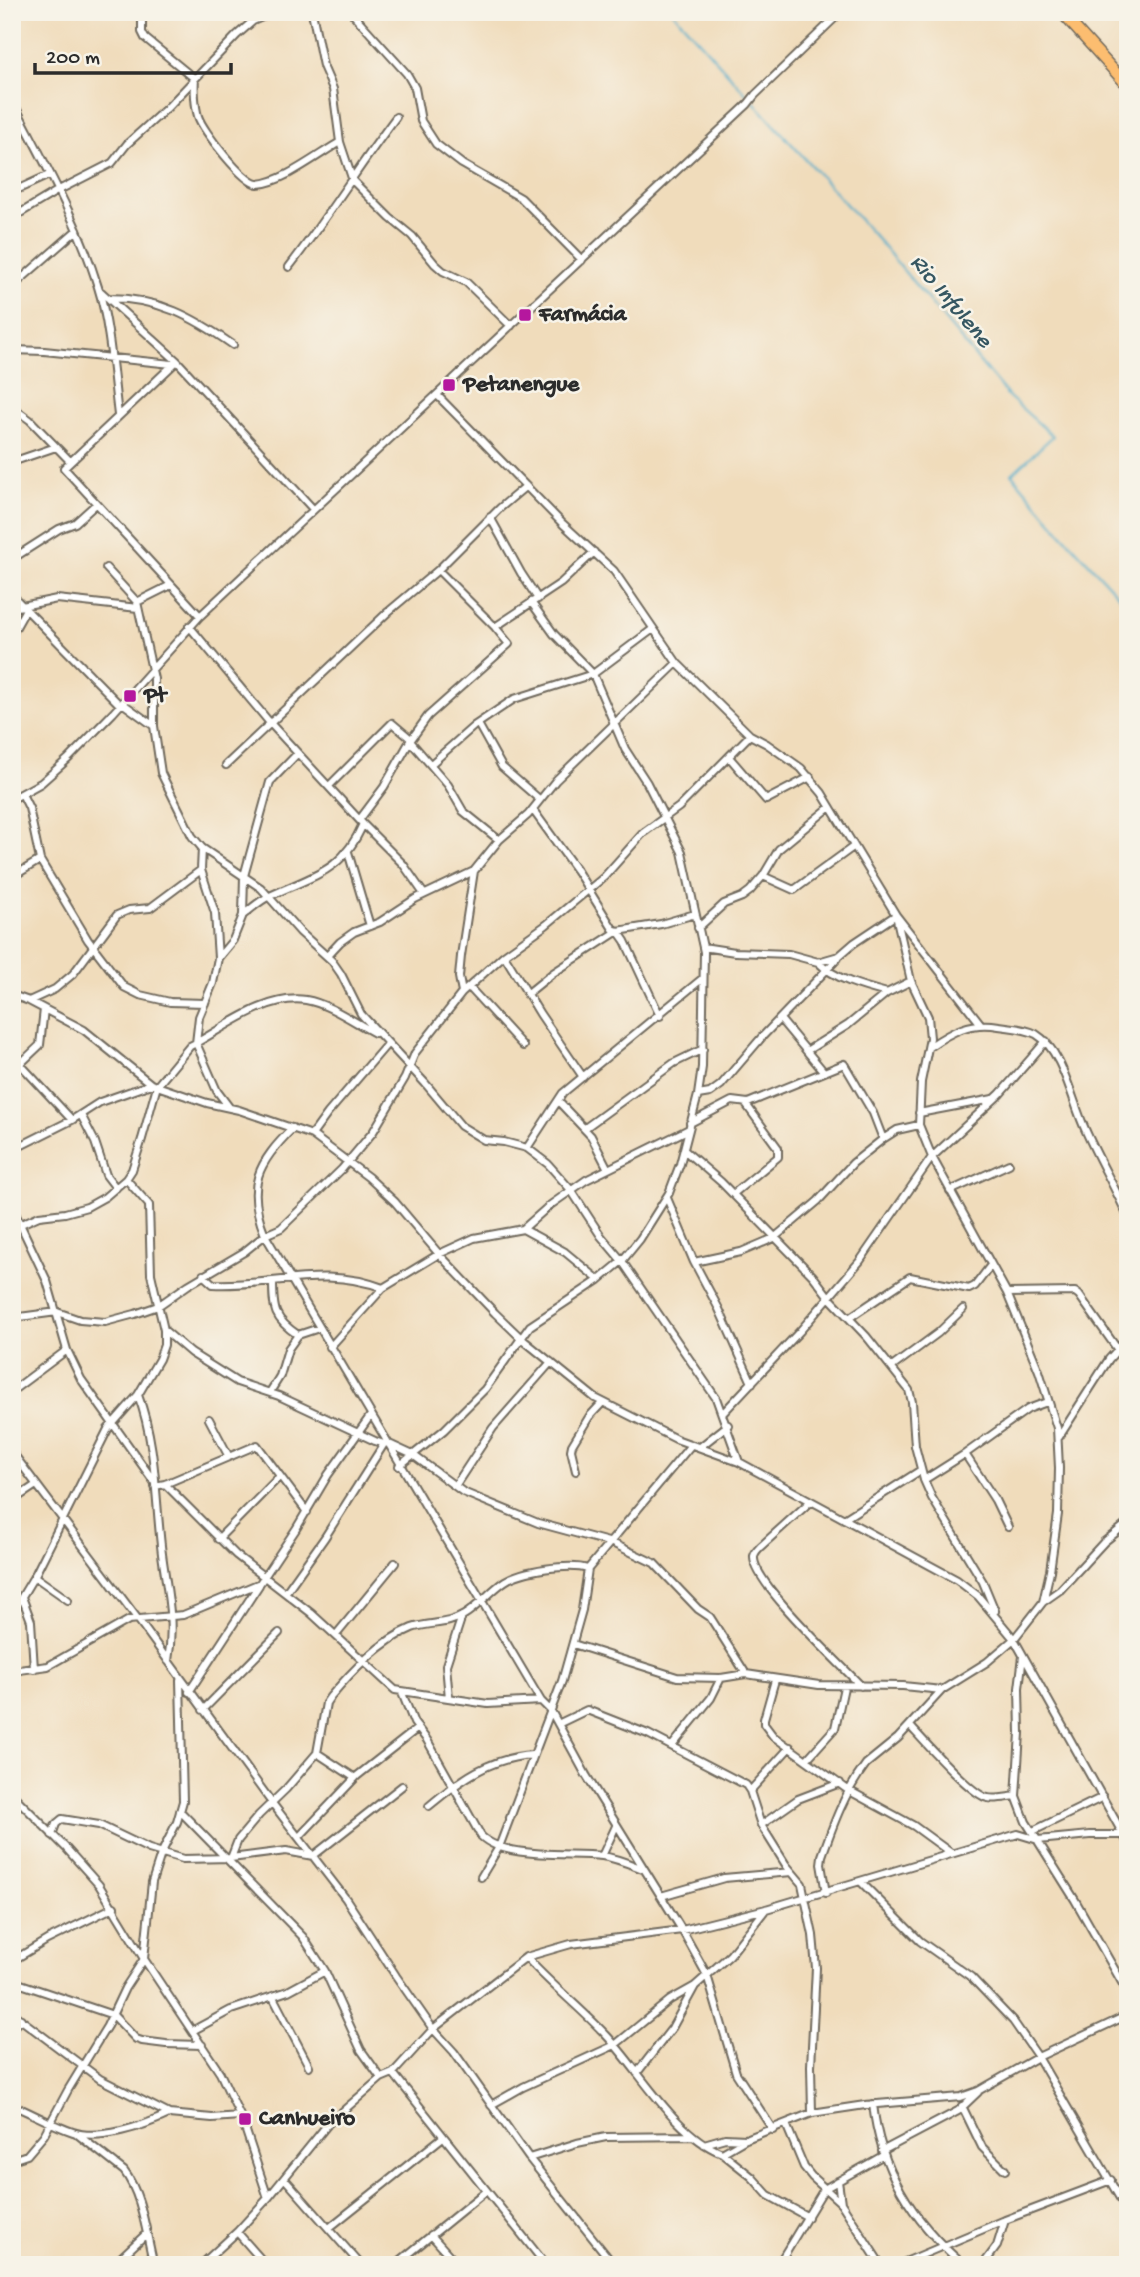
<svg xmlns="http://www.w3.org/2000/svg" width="1140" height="2277" font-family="'Gochi Hand',sans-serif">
	<rect width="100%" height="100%" fill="#f7f3e8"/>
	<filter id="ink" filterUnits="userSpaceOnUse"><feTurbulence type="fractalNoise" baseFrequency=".0143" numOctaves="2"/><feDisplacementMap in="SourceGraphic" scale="14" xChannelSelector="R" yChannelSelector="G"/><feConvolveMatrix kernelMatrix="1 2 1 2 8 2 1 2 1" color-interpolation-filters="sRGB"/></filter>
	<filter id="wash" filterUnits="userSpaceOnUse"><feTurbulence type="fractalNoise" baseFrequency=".00686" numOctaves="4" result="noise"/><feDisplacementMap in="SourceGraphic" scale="28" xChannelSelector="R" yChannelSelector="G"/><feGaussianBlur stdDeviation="1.57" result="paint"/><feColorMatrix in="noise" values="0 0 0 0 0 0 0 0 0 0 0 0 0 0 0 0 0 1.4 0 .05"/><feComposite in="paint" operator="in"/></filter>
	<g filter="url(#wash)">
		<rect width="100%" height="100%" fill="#f0dcbb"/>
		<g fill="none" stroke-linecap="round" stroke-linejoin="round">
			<path stroke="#4aaac9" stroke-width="2" d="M673,12L749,97
				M753,101L879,241L1009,397L1053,436L1012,474L1063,535L1128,606"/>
		</g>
	</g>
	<g filter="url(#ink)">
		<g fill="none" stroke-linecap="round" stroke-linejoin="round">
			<g stroke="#70695d" stroke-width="10">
				<path id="minor" d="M142,12V32L145,38L195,79C194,90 195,106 198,116C202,130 245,185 258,184C282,183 319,154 340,142
					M312,12L323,66L333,89L340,142L353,181L390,218L412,236L435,264L443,271L466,282L511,326
					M351,12L407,74L415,88L421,121L436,144L462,164L521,198L582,260
					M12,100C43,161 78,221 98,287C110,325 113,375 118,415
					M12,192L49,175
					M12,218L57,191L112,163L127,144L168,107L237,35L253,21L274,12
					M289,267C327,218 359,166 396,117
					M12,287L77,230
					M99,290L177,361L313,509
					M108,298C159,298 193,317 233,345
					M12,350L44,351L172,364
					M177,361L64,468L200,616
					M437,395L563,524L614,571L677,663L750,735L767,744L801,768L822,793L896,915L911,981L928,1017L930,1038L921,1082L919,1125L932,1157L1007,1293L1039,1371L1057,1428L1059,1468L1058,1514L1050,1571L1043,1602L1036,1611L1014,1639L987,1662L942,1690L898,1738L866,1764C845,1792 834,1822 822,1856L821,1864L826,1893
					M12,407L30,420L69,460
					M12,462L56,447
					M490,517L521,573L538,599
					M12,559L59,529L75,523L96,504
					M106,568L137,602L154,679V726
					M438,570L495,627
					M12,595L120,705H125L154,726L161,773L192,836L202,848L261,888L300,932L332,961L341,974L361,1014L425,1083L461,1126L484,1140L504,1142L527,1148L548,1164L571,1190L601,1236L622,1261L716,1398L739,1462
					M137,602L171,585
					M12,608L57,599L138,608
					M189,626L270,723L363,824C342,873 313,875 270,896C260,900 251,909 243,915
					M12,634L26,609
					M478,724L502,767L539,799
					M410,741L448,785L463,811L499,840
					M729,757L766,800L810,777
					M431,764L474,726L514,699L593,674L653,629
					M226,765L388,612L438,570L500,508L526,486
					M329,786L392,723L411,739
					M22,794L29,808L40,860L88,940L124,987L140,995L170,1002L205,1003
					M12,799L41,783L68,759L113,713L200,616L748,104L755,95L841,12
					M533,810L577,871L613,929L618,931L661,924L695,914
					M360,819L384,787L410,741L428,716L509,644L495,627L561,583L594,552
					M363,824L403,864L424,894
					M348,852L370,926
					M763,876L794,890L853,847
					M12,877L40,860
					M698,928L724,904L742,897L750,891L763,876L779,849L830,807
					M703,947L735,952L789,954L818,962L839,956L854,943L896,915L980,1023
					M504,955L540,1014L583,1077
					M327,956L340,942L354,932L380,922L415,899L474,871
					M218,958L233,940L243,915L244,876L270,782L297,754
					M818,962C834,979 864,987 887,993
					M470,988L523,1046
					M462,993L504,955L546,925L604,877L643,833L679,807L750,735
					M527,994L553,973L618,931L625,941L660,1016
					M12,995L29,1001L84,1030L151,1084L207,1103L239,1110L312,1135L368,1177L395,1202L439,1254L495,1313L522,1339L595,1398L676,1439L739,1462L957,1580L978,1596L1014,1639L1128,1843
					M29,1001L55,989L73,974L117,915L129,910L150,908L201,870
					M44,1009L40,1045L20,1064L72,1120
					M780,1019L824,1072
					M929,1047C952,1031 971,1021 999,1026C1011,1028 1024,1028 1036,1034C1063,1050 1072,1102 1085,1129C1098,1159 1115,1187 1128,1217
					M808,1050L848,1025L887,993L911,981
					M698,1095L710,1093L721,1085L762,1037L838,958
					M558,1101L591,1136L608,1169
					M229,1107L217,1091L196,1043C227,1026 268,994 306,1000C329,1004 354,1022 375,1033
					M919,1113L993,1099
					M81,1115L95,1142L106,1175L116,1188
					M690,1123L732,1101L748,1103L844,1064L873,1113L883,1139
					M293,1128C258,1162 245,1186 265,1235L541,1701L551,1711L586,1775L682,1930L707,1975L736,2073L773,2130
					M585,1128L674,1063L703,1049
					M312,1135L328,1113L388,1043
					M527,1148L563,1093L703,978
					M12,1150L72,1120L100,1102L151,1084
					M684,1150L721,1182L813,1276L829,1297L867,1337L909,1390L912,1402L915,1446L924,1480L932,1498L983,1582L995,1611
					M950,1191L1009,1164
					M733,1194L778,1157V1148L745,1103
					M667,1198L694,1262L719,1309L752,1383
					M12,1207L47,1281L67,1350L81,1379L155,1483
					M21,1224L39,1216L65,1213L87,1207L105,1197L126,1179L132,1170L142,1139L157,1086L190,1046L196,1043L199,1017L213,983L218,958L215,913L201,870L202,848
					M523,1229L565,1252L599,1280
					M694,1262L741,1252L774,1238L818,1201L853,1163L883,1139L897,1130L919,1125
					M203,1275L213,1284C272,1287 324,1265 383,1288
					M273,1282C273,1310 274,1319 298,1335L319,1328
					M1007,1293L1075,1292L1079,1295L1118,1350H1128
					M12,1318L57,1312L80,1320L105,1322L135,1314L158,1306L188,1285L244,1252L265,1235L281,1228L342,1169L373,1132L405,1078L415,1053L462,993L459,977L461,956L474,871L499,840L528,815L556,780L677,663
					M849,1318L910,1277L969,1289L975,1286L991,1265
					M164,1330L191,1353L237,1382L279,1396L375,1441L384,1444L387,1443L413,1455L463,1492L538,1523L612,1543L654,1563L698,1609L710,1617L746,1674
					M330,1347L383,1288L439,1254L474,1238L523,1229L549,1206L586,1180L687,1130
					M892,1367L938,1333L963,1309
					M12,1391L67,1350
					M270,1392L280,1376L288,1349L298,1335
					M138,1395C157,1445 155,1500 162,1554C167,1592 175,1621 168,1661
					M723,1413L800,1331L860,1261L932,1157L1000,1094L1046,1041
					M209,1419L228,1455
					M1059,1437L1109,1359L1128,1338
					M700,1447L728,1425
					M12,1452L137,1618L272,1803L346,1899L396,1976L433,2029L454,2052L529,2158L614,2265
					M965,1454L995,1500L1008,1527
					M399,1466L444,1430L485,1389L530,1326L599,1280L622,1261L640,1239L669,1193L680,1164L698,1095L702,1067L704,952L682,852L647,783L625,749L593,674L554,634L531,602
					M576,1471L571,1450L572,1445L589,1417L602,1403
					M924,1480L965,1454L1028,1409L1047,1402
					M165,1484L236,1555L311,1613L395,1690L488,1704L541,1701
					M155,1486L165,1484L257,1445L307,1512
					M455,1486L493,1428L551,1362
					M12,1501L36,1485
					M811,1501L760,1547C757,1550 755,1552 754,1556C751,1582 842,1665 861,1686
					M844,1519L921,1470
					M218,1539L280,1476
					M34,1576L68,1600
					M286,1592L325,1537L384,1444
					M22,1597L31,1621L34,1669
					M1043,1602L1060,1590L1104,1542L1128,1523
					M12,1613L36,1573L108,1429L138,1395L159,1359L164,1345V1330L151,1274L149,1205L126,1179
					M336,1635L395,1563
					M573,1644L677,1677L721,1678L746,1674L819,1685L903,1686L942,1690
					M1023,1656L1019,1688L1020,1733L1016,1796L1026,1822L1075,1900L1128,1993
					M12,1671L48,1666L129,1620L183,1615L260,1583L296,1529L328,1475L371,1415
					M775,1680L764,1719V1724L773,1736L848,1790L914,1826L951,1853
					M189,1692L259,1585
					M402,1693L414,1723L427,1740L481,1836C506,1860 568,1852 602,1856C616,1858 630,1864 643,1869
					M449,1698L446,1665L462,1616
					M203,1710L279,1633
					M558,1724L587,1710L648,1734L746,1785L750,1791L761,1825L786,1865L802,1884L813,1935L816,1968L811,2066L812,2113
					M910,1726C923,1740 972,1796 988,1798C996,1800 1007,1797 1016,1796
					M672,1746L711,1698L721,1678
					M317,1753L355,1778
					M807,1759L835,1728L844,1687
					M750,1791L790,1747
					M12,1794L66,1848L99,1885L144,1959L220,2073L243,2122L268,2198L237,2232L201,2265
					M429,1806C461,1779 490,1758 532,1755
					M180,1811L303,1937L325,1971L361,2050L381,2078
					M761,1825L798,1799L840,1783
					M1033,1831L1103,1797
					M52,1835L56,1824L62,1819L99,1825L149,1849L183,1859L231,1858L286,1851L313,1856L402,1786
					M299,1837L357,1776L418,1728
					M602,1856L616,1826
					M231,1858L238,1840L259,1815L286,1789L317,1753L326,1703L330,1697C352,1671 380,1641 412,1628C429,1622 448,1625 464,1615C479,1606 490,1591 505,1581C522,1570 570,1563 588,1569
					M481,1877L499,1847L562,1681L582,1610L588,1569L691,1445
					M861,1882L920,1941L971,1977L1013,2021L1038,2057L1128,2212
					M661,1896L724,1878L792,1872
					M526,1957C551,1985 581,2008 607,2036C640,2071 675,2135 722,2153L746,2139L812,2113L865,2105L961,2097L978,2091L1038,2057L1128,2015
					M12,1961L47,1940L114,1907
					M12,1981L113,2015L136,2039L142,2041L166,2044L202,2045
					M273,1997L309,2066
					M12,2013L100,2079L169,2114L212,2118L240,2116
					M12,2028L21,2019
					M192,2031L231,2010L288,1991L325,1971
					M393,2073L546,2265
					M637,2073L672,2028L695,1986L730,1955L766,1909
					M873,2104C880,2170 914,2223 964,2265
					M12,2105C32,2113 52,2125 73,2132C99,2141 144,2126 169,2114
					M491,2105L523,2087L615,2045L670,2000L695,1986
					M962,2106L982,2147L1005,2170
					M786,2124L804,2167L812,2177L841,2203L881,2265
					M77,2134L124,2171C143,2196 146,2235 154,2265
					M704,2144L725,2138L746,2139
					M882,2151L958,2111L978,2092
					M722,2153L752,2177L768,2195L808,2217
					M529,2158L577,2143L606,2137L693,2136
					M12,2160L27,2155L44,2135L68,2090L107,2026L125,1988L144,1959L152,1882L161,1854L177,1822L183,1801L180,1680
					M285,2179L361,2265
					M838,2181L841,2203
					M268,2198L328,2124L381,2078L393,2073L433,2029L526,1957L571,1944L682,1930L766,1909L1018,1834L1038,1840L1090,1835H1123L1128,1833
					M329,2228L443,2137
					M237,2232L266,2265
					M431,2235L458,2265
					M113,2265L146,2234
					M395,2265L486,2191
					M778,2265L824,2189L884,2155
					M898,2265L1005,2220L1111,2180
					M983,2265L997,2246L1005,2220
					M1126,2265L1128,2264"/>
			</g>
			<g stroke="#70695d" stroke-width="13">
				<path id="highway" d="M1061,12L1128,86"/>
			</g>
			<use href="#minor" stroke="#fff" stroke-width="6"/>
			<use href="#highway" stroke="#fcbd6f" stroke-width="10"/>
		</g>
	</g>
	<g fill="#b5179e" stroke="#f7f3e8" stroke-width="2.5">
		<rect x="518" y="308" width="14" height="14" rx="3.5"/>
		<rect x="442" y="378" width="14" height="14" rx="3.5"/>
		<rect x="123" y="689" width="14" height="14" rx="3.5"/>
		<rect x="238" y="2112" width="14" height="14" rx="3.5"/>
	</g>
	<g text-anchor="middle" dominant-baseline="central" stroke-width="5" stroke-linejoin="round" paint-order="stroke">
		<g font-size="23" font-weight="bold" fill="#2b2b2b" stroke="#f7f3e8" text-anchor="start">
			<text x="539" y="315">Farmácia</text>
			<text x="463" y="385">Petanengue</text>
			<text x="144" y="696">Pt</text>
			<text x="259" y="2119">Canhueiro</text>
		</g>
		<g font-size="24" font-style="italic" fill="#365762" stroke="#f7f3e8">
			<text transform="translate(950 302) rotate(50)">Rio Infulene</text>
		</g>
	</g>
	<rect width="1140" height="2277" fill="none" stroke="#f7f3e8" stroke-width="42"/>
	<path d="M35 63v10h196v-10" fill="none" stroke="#2b2b2b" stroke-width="3.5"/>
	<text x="46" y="63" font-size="21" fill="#2b2b2b" stroke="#f7f3e8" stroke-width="5" paint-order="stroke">200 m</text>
</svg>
